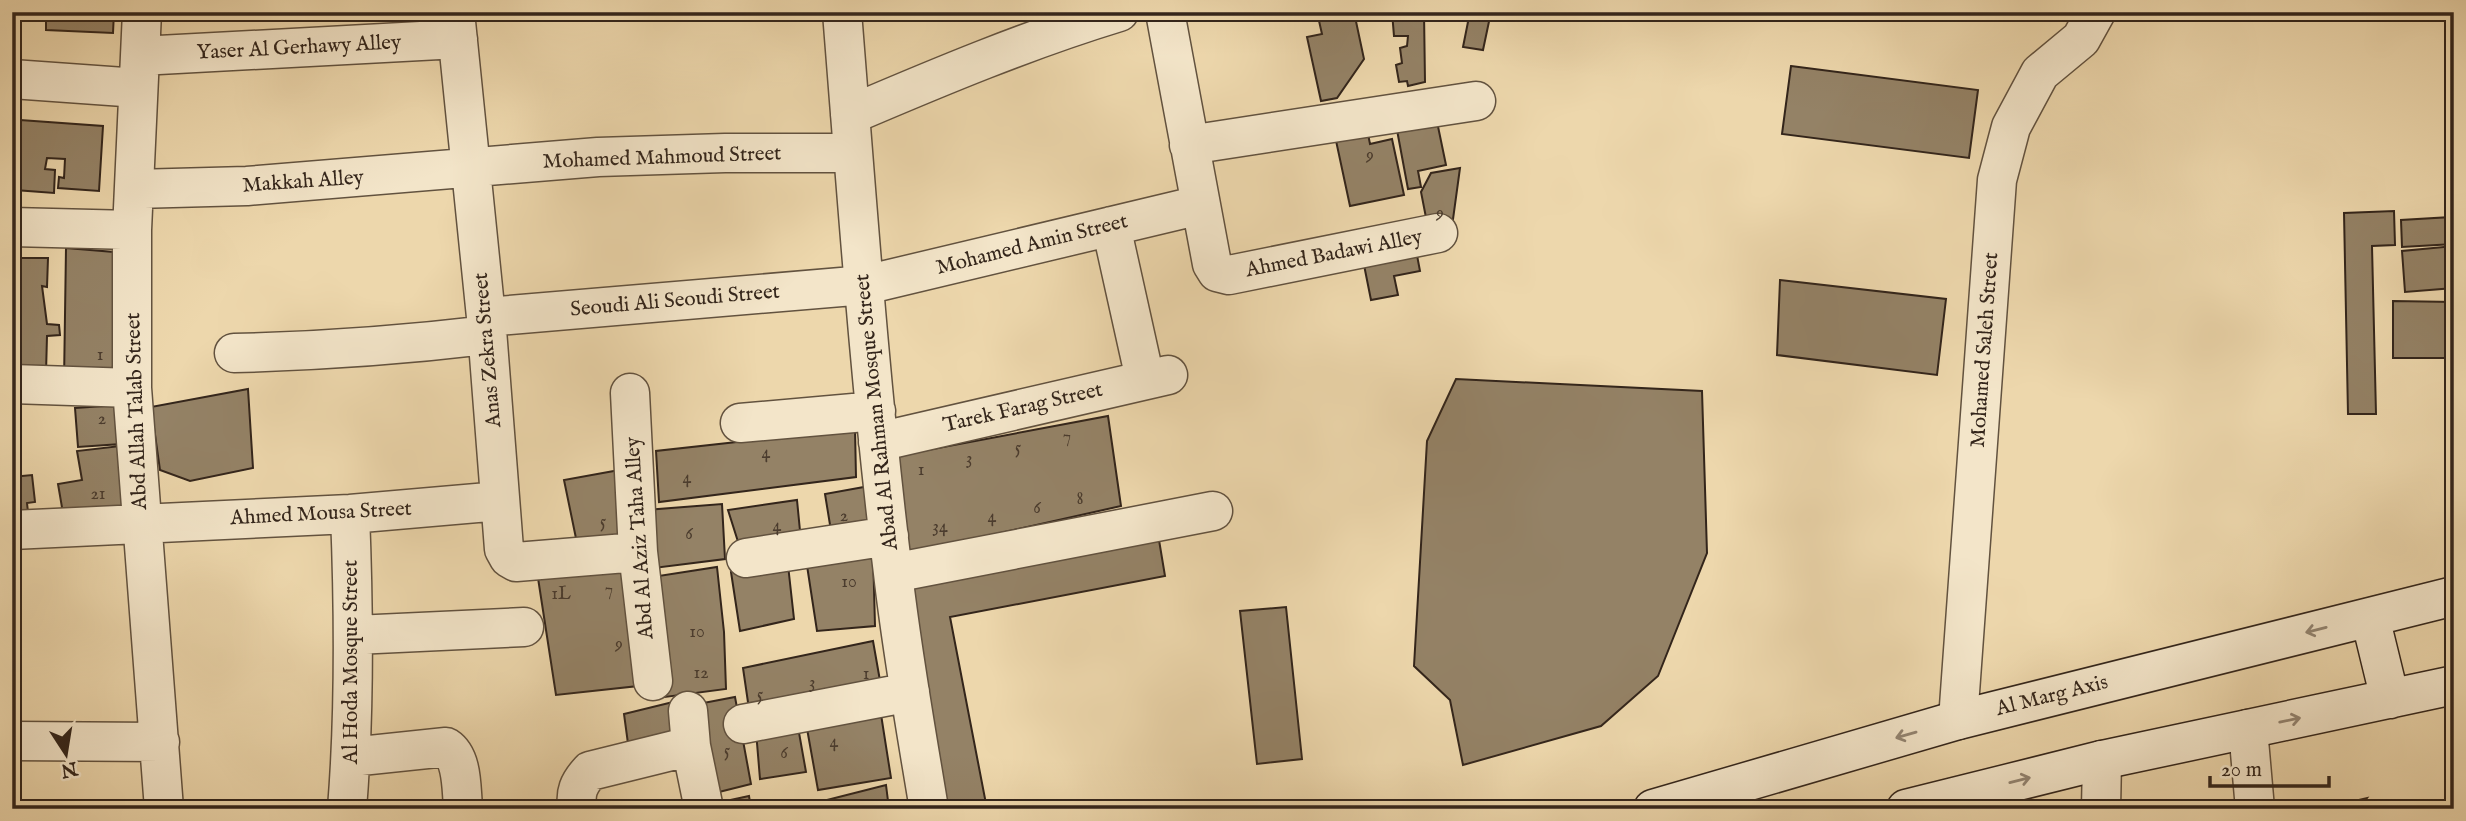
<svg xmlns="http://www.w3.org/2000/svg" width="2466" height="821" font-family="'IM FELL English',serif">
	<rect width="100%" height="100%" fill="#edd7ac"/>
	<filter id="stains"><feTurbulence type="fractalNoise" baseFrequency=".00286" numOctaves="4"/><feColorMatrix values="0 0 0 0 .2 0 0 0 0 .09 0 0 0 0 .02 0 0 0 .5 -.17"/></filter>
	<radialGradient id="worn" r=".72"><stop offset=".6" stop-color="#630" stop-opacity="0"/><stop offset="1" stop-color="#630" stop-opacity=".3"/></radialGradient>
	<path fill="#948266" stroke="#33251b" stroke-width="2" d="M54,12H114L113,33L46,30V17L54,18Z
		M1317,12H1354L1364,59L1337,98L1321,101L1307,37L1322,34Z
		M1392,12H1424L1425,82L1408,86L1407,81L1399,82L1396,65L1402,63L1400,48L1407,46L1408,36H1394Z
		M1463,12H1491L1483,50L1463,47L1468,22L1462,18Z
		M1791,66L1978,90L1969,158L1782,134Z
		M1435,112L1446,165L1418,171L1421,187L1408,189L1397,130Z
		M12,119H17L15,147H12Z
		M20,120L103,126L99,191L58,188L59,177L64,178L65,159L47,158L45,169L55,170L54,193L15,190Z
		M1367,129L1370,144L1392,139L1404,195L1350,206L1335,136Z
		M1460,168L1451,234L1430,238L1421,192L1431,173Z
		M2450,206H2454V244L2402,247L2401,220L2451,217Z
		M2394,211L2395,245L2372,246L2376,414H2348L2344,213Z
		M2454,246V288L2405,292L2402,251Z
		M66,248L114,252L117,384L64,382Z
		M1416,250L1420,271L1394,276L1398,295L1371,300L1363,260Z
		M12,258H48L47,287L42,286L47,324L59,325L60,335L47,336L46,373L12,372Z
		M1780,280L1946,299L1937,375L1777,355Z
		M2393,301L2454,302V358H2393Z
		M1456,379L1702,391L1707,553L1658,676L1601,726L1463,765L1450,700L1414,666L1427,441Z
		M248,389L253,468L190,481L160,470L151,407Z
		M119,405L121,444L78,447L75,408Z
		M1108,416L1121,506L902,555L890,457Z
		M855,429L856,477L659,502L656,451Z
		M120,446L132,520L65,525L58,484L82,480L77,451Z
		M625,469L629,539L578,548L564,480Z
		M32,475L35,502L27,503L29,521L12,524V477Z
		M875,485L878,530L832,537L825,494Z
		M797,500L801,541L740,548L728,510Z
		M722,504L725,559L654,568L646,510Z
		M1157,528L1165,576L950,617L987,809H946L901,577Z
		M873,551L875,626L817,631L806,559Z
		M631,565L638,686L556,695L538,578Z
		M788,565L794,619L740,631L731,572Z
		M717,567L724,632L726,689L665,697L652,577Z
		M1286,607L1302,759L1257,764L1240,611Z
		M873,641L882,692L750,716L743,668Z
		M735,697L751,784L711,794L698,704Z
		M677,701L680,741L629,751L624,714Z
		M880,708L891,778L818,790L806,723Z
		M798,727L806,772L760,779L756,731Z
		M886,785L889,809H820L819,802Z
		M749,796L751,809H722L721,802Z
		M2367,798L2359,809H2320Z"/>
	<g fill="none" stroke-linecap="round" stroke-linejoin="round">
		<g stroke="#62523f" stroke-width="41">
			<path id="street" d="M142,12L132,230V388L164,809
				M455,12L486,317L504,549L509,558L516,562L638,552
				M842,12C857,199 870,387 893,573C902,652 916,730 929,809
				M1165,12L1212,264L1217,272L1229,275L1438,233
				M140,56L458,39
				M12,79L138,88
				M850,115C939,77 1027,40 1119,12
				M1189,145L1476,101
				M135,189L247,186L598,157L725,153H852
				M1111,226L1145,379
				M12,227L132,230
				M486,317L865,285L1200,205
				M234,353C319,351 403,345 487,335
				M12,384L132,388
				M630,393L638,552L653,681
				M740,423L876,411
				M878,442L1168,375
				M12,530L350,514L500,501
				M746,558L889,536
				M893,573L1213,511
				M355,635L524,627
				M688,711L691,746L704,809
				M1958,720L1997,180L2011,127L2040,73L2081,39L2096,12
				M743,724L910,692
				M2248,729L2255,809
				M12,741L160,742
				M351,757L446,747C463,758 461,788 463,806
				M347,809C355,710 354,613 350,514
				M578,809C574,793 579,783 590,771L691,746
				M2101,809L2102,760"/>
		</g>
		<g stroke="#33251b" stroke-width="41">
			<path id="secondary" d="M2370,617L2390,699
				M1653,809L1958,720L2454,596
				M1906,809L2102,760L2454,685"/>
		</g>
		<use href="#street" stroke="#f3e5c9" stroke-width="38"/>
		<use href="#secondary" stroke="#f3e5c9" stroke-width="38"/>
	</g>
	<defs><path id="oneway-shaft" d="M-6 0H5M1.5-3L5.5 0L1.5 3" fill="none" stroke-width="1.6" stroke-linecap="round" stroke-linejoin="round" transform="scale(1.75)"/></defs>
	<g stroke="#938572">
		<use href="#oneway-shaft" transform="translate(2316 630) rotate(166)"/>
		<use href="#oneway-shaft" transform="translate(2290 720) rotate(-12)"/>
		<use href="#oneway-shaft" transform="translate(1906 735) rotate(164)"/>
		<use href="#oneway-shaft" transform="translate(2020 780) rotate(-14)"/>
	</g>
	<g text-anchor="middle" dominant-baseline="central" stroke-width="5" stroke-linejoin="round" paint-order="stroke">
		<g font-size="18" fill="#4b3c2e">
			<text x="1370" y="155">9</text>
			<text x="1440" y="213">9</text>
			<text x="100" y="355">1</text>
			<text x="102" y="419">2</text>
			<text x="1067" y="437">7</text>
			<text x="1018" y="448">5</text>
			<text x="766" y="453">4</text>
			<text x="969" y="459">3</text>
			<text x="921" y="470">1</text>
			<text x="687" y="478">4</text>
			<text x="98" y="494">21</text>
			<text x="1080" y="499">8</text>
			<text x="1037" y="508">6</text>
			<text x="844" y="516">2</text>
			<text x="992" y="517">4</text>
			<text x="603" y="522">5</text>
			<text x="777" y="526">4</text>
			<text x="940" y="527">34</text>
			<text x="689" y="534">6</text>
			<text x="849" y="582">10</text>
			<text x="609" y="590">7</text>
			<text x="561" y="594">1L</text>
			<text x="697" y="632">10</text>
			<text x="619" y="644">9</text>
			<text x="701" y="673">12</text>
			<text x="866" y="674">1</text>
			<text x="812" y="683">3</text>
			<text x="760" y="695">5</text>
			<text x="834" y="742">4</text>
			<text x="727" y="751">5</text>
			<text x="784" y="753">6</text>
		</g>
		<g font-size="21" fill="#33251b" stroke="#f3e5c9">
			<text transform="translate(299 48) rotate(-3)">Yaser Al Gerhawy Alley</text>
			<text transform="translate(662 158) rotate(-2)">Mohamed Mahmoud Street</text>
			<text transform="translate(303 182) rotate(-4)">Makkah Alley</text>
			<text transform="translate(1032 245) rotate(-14)">Mohamed Amin Street</text>
			<text transform="translate(1334 254) rotate(-11)">Ahmed Badawi Alley</text>
			<text transform="translate(675 301) rotate(-5)">Seoudi Ali Seoudi Street</text>
			<text transform="translate(488 350) rotate(-95)">Anas Zekra Street</text>
			<text transform="translate(1985 350) rotate(-86)">Mohamed Saleh Street</text>
			<text transform="translate(1023 408) rotate(-13)">Tarek Farag Street</text>
			<text transform="translate(137 411) rotate(-92)">Abd Allah Talab Street</text>
			<text transform="translate(877 412) rotate(-96)">Abad Al Rahman Mosque Street</text>
			<text transform="translate(321 514) rotate(-3)">Ahmed Mousa Street</text>
			<text transform="translate(640 538) rotate(-94)">Abd Al Aziz Taha Alley</text>
			<text transform="translate(351 662) rotate(-90)">Al Hoda Mosque Street</text>
			<text transform="translate(2052 696) rotate(-14)">Al Marg Axis</text>
		</g>
	</g>
	<rect width="2466" height="821" fill="none" stroke="#edd7ac" stroke-width="42"/>
	<rect x="14" y="14" width="2438" height="793" fill="none" stroke="#33251b" stroke-width="3.5"/>
	<rect x="21" y="21" width="2424" height="779" fill="none" stroke="#33251b" stroke-width="2"/>
	<g transform="translate(66 754) rotate(168)" stroke="#f3e5c9" stroke-width="5" paint-order="stroke">
	<path d="M0-5L12 26L0 18L-12 26Z" fill="#33251b"/>
	<text y="-10" font-size="19" font-weight="bold" text-anchor="middle" fill="#33251b">N</text>
	</g>
	<path d="M2210 776v10h119v-10" fill="none" stroke="#33251b" stroke-width="3.5"/>
	<text x="2221" y="776" font-size="21" fill="#33251b" stroke="#f3e5c9" stroke-width="5" paint-order="stroke">20 m</text>
	<rect width="100%" height="100%" filter="url(#stains)"/>
	<rect width="100%" height="100%" fill="url(#worn)"/>
</svg>
